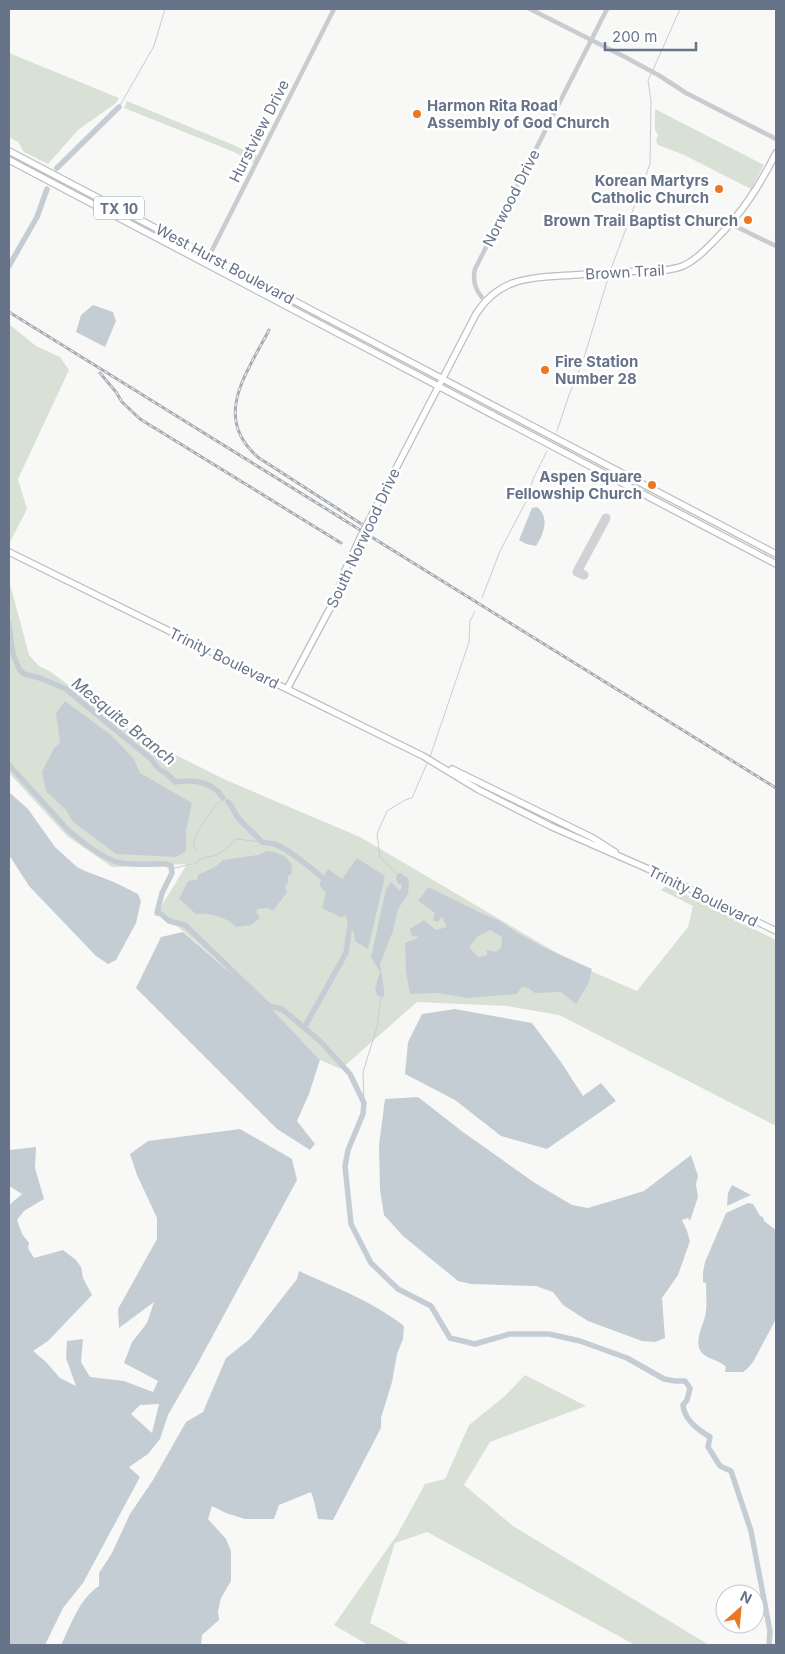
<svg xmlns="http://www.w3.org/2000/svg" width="785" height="1654" font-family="Inter,sans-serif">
	<rect width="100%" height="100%" fill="#f8f9f6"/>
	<path fill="#d9e1d7" d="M9,53L119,98L116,103L78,130L48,164L24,152L18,142L9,137Z
		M127,101L236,146L257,156L254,163L234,152L124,108Z
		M655,109L764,165L751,189L684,155L658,145L656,141L658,135L655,130Z
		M9,324L36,346L60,357L69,370L18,479L27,509L9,544Z
		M9,580L29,655L39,666L51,672L138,736L226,780L360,837L579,966L637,991L688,927L693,906L661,890L667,885L776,940V1126L559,1015L507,1006L417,1002L341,1069L320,1060L269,1006L159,910L187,864L112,867L67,836L9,773Z
		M525,1375L586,1406L490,1442L464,1485L513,1526L709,1645H635L427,1532L395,1543L370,1623L411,1645H368L334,1625L397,1535L425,1484L445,1479L469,1425L505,1396Z"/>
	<path fill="#c5cdd4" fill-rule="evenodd" d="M93,305L113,312L116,321L105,347L76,332L81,315Z
		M537,507C550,517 544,534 536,546L526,544L519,540L532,508Z
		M65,701L111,735L134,759L140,773L192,803L186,831V851L176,857L116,854L72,821L67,811L46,791L42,772L54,748L60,743L56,713Z
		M9,792L28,809L55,847L77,867L85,871L114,882L138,894L141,901L136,923L116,960L108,964L96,956L29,886L9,855Z
		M267,851C280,852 296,859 291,875H288V883L285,887L287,892L273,911L267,908L258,909L256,912L260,918L251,925L236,927C226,917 211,913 196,914L179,899L188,881L197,880L198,875L215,867L223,860L258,855Z
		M357,858L385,876L368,949L355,941L354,933L345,916L340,917L322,908L326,893L319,885L328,869L342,879Z
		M400,873L408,878L409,884L408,894L398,909L393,931L380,964L384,989V997L377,995L375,989L380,972L371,957L386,889L391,882L400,891L402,885L398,884L396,879L397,874Z
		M428,887L483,914L500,921L516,932L543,947L592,969L588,984L576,1004L561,992L535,993L528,988L522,987L517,994L467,998L438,993L410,994L406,972L405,943L420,937L412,936L410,929L424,920L436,930L447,927L442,917L438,922L433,920L435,913L418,901ZM490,930L502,937L501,948L496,952L487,950V955L478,957L469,947L478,936Z
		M183,932L269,1006L320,1060L309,1094L297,1121L315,1144L310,1150L277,1129L136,988L161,937Z
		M455,1009L532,1023L561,1062L583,1096L601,1083L616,1101L547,1149L501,1136L455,1100L405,1074L408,1042L422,1014Z
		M418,1097L463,1132L535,1183L572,1205L588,1208L644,1191L691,1155L698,1176L696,1184L698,1197L690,1221L688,1218L682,1220L687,1231L690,1241L678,1275L662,1298L665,1338L655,1342L642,1341L588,1321L563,1305L553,1292L536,1286L471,1284L458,1281L403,1236L384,1215L380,1190L379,1145L385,1099Z
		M240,1129L292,1159L297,1180L198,1363L168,1415L160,1439L148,1454L129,1467L140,1477L83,1583L63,1608L45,1645H9V1205L22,1194L9,1186V1150L36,1147L35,1168L44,1199L24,1211L17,1220L22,1234L29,1243L28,1248L34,1258L63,1250L76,1260L81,1267L83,1278L92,1295L48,1341L33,1351L46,1362L60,1378L76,1386L66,1358L67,1341L83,1339L81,1362L90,1377L124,1381L153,1392L158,1381L124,1363L132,1342L147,1323L154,1302L119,1328L118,1309L157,1239V1218L137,1175L130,1154L148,1141ZM159,1404L152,1433L131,1414L140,1405Z
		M732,1185L751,1195L727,1206L728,1193Z
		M748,1203L753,1204L760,1216L763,1217L764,1221L776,1230V1319L753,1362L747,1369L743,1372H725L726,1367L725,1366C718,1360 708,1359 702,1353C692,1341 705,1324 706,1311C707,1302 706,1293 706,1283L703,1282V1272L705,1262L726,1213Z
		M299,1271C334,1287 374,1302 404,1326L403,1339L397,1354L392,1382L381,1418V1428L333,1520L318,1519L314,1501L311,1492L279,1505L274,1519H245L226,1513L212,1506L208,1519L226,1539L231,1551V1581L221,1598L218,1611L219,1620L202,1635L201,1645H61C71,1625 79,1599 99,1586V1573L112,1553L130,1514L153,1480L186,1422L203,1412L226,1358L250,1339L297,1279Z"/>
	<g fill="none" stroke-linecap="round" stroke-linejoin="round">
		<path stroke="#c5cdd4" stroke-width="1" d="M653,70L680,9
			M119,107L154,46L165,9
			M611,269L650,164L651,101L648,80L651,74
			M557,431L569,395L583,361L609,275
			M482,598L500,551L529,496L533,479L547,451
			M430,757L469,642L470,621L475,611
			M196,851C194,848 193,845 194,840C196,832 216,803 223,798
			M194,865C205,853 209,860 220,853C226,849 231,844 236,839L262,842
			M171,866L175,868L190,864
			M397,874L380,857L377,834L387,811L405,800L412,798L428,761
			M364,1103L363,1072L377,1027L381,995"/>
		<path stroke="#c5cdd4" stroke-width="5.5" d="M57,168L119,107
			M9,266L37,217L47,189
			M9,624L13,654L19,669L24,674L40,678L66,689L150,758L159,769L167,774L175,782C194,779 213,782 223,798
			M9,765L68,830C82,842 105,861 122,863C136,865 152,864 166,864L171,866L172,873L162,893L157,913L161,914L169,921L185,925L269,1006L282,1009L320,1041L350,1074L364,1103L363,1114L348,1150L345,1166L351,1224L371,1263L398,1289L431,1306L450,1338L475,1344L510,1334H549L580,1341L627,1358L664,1379L675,1381H685L690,1388L687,1400L683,1405C684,1419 698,1430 710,1437L708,1447L720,1466L731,1471L751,1531L770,1631L769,1645
			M228,802C233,807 235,814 239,819C246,827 255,834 262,842C266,843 270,843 274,844C286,847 319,874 328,883
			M304,1028L346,953L351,917"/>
		<path stroke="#d0d2d5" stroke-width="9" d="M584,575L577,572L606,518"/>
		<g stroke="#bbbec3" stroke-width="8">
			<path id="major" d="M9,151L776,554
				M9,160L776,564
				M9,552L423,756L479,790L550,826L662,875L776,931
				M287,689L336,597L343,575L362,534L476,314C500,276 532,278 573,275C594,273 616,272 637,271C652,270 669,272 683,266C696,260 705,250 715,240C742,213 759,187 776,153
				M452,769L593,838L615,852"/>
		</g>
		<path stroke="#c8cbcf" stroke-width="4.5" d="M530,9L625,57L660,76L686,93L776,139
			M731,224L776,246
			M205,264L334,9
			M485,301C476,291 472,282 475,269L607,9"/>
		<use href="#major" stroke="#fff" stroke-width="5.5"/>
		<g stroke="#a8acb4" stroke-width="3">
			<path id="rail" d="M9,312L776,788
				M269,330C247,373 211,418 259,458L363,525
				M100,373L116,392L122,402L140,419L341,543"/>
		</g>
		<use href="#rail" stroke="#fff" stroke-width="1" stroke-dasharray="4" stroke-linecap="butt"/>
	</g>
	<g fill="#ed7622" stroke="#fff" stroke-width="2">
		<circle cx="417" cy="114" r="5"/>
		<circle cx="719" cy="189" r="5"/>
		<circle cx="748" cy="220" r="5"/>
		<circle cx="545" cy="370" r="5"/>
		<circle cx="652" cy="485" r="5"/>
	</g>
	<g text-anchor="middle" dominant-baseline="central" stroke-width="5" stroke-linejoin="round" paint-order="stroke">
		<rect fill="#fff" stroke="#949dac" stroke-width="1" x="94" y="196.5" width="50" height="23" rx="4"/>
		<g font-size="14" font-weight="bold" fill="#667389">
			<text x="119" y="208">TX 10</text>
		</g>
		<g font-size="15" font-weight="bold" fill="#667389" stroke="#fff" text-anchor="end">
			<text x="427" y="105" text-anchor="start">Harmon Rita Road<tspan x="427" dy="17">Assembly of God Church</tspan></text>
			<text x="709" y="180">Korean Martyrs<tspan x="709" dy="17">Catholic Church</tspan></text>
			<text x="738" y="220">Brown Trail Baptist Church</text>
			<text x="555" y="361" text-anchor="start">Fire Station<tspan x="555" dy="17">Number 28</tspan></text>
			<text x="642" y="476">Aspen Square<tspan x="642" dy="17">Fellowship Church</tspan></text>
		</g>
		<g font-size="15" fill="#667389" stroke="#fff">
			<text transform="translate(259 131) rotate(-63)">Hurstview Drive</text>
			<text transform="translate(511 198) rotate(-63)">Norwood Drive</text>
			<text transform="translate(225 264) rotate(28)">West Hurst Boulevard</text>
			<text transform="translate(625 272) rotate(-3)">Brown Trail</text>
			<text transform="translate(363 538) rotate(-65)">South Norwood Drive</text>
			<text transform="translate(224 658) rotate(26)">Trinity Boulevard</text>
			<text transform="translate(703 896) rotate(26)">Trinity Boulevard</text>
		</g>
		<g font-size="16" font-style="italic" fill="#627484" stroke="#fff">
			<text transform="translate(124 721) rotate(39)">Mesquite Branch</text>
		</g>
	</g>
	<rect width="785" height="1654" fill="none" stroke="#667389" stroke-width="20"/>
	<g transform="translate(740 1609) rotate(27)"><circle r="24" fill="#ffffff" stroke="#c2c7d0"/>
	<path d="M0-4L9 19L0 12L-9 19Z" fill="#ed7622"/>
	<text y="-8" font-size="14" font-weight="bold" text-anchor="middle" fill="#667389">N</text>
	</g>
	<path d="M605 42v8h91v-8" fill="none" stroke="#667389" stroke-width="2.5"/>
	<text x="612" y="42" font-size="15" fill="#667389" stroke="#ffffff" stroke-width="4" paint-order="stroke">200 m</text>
</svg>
